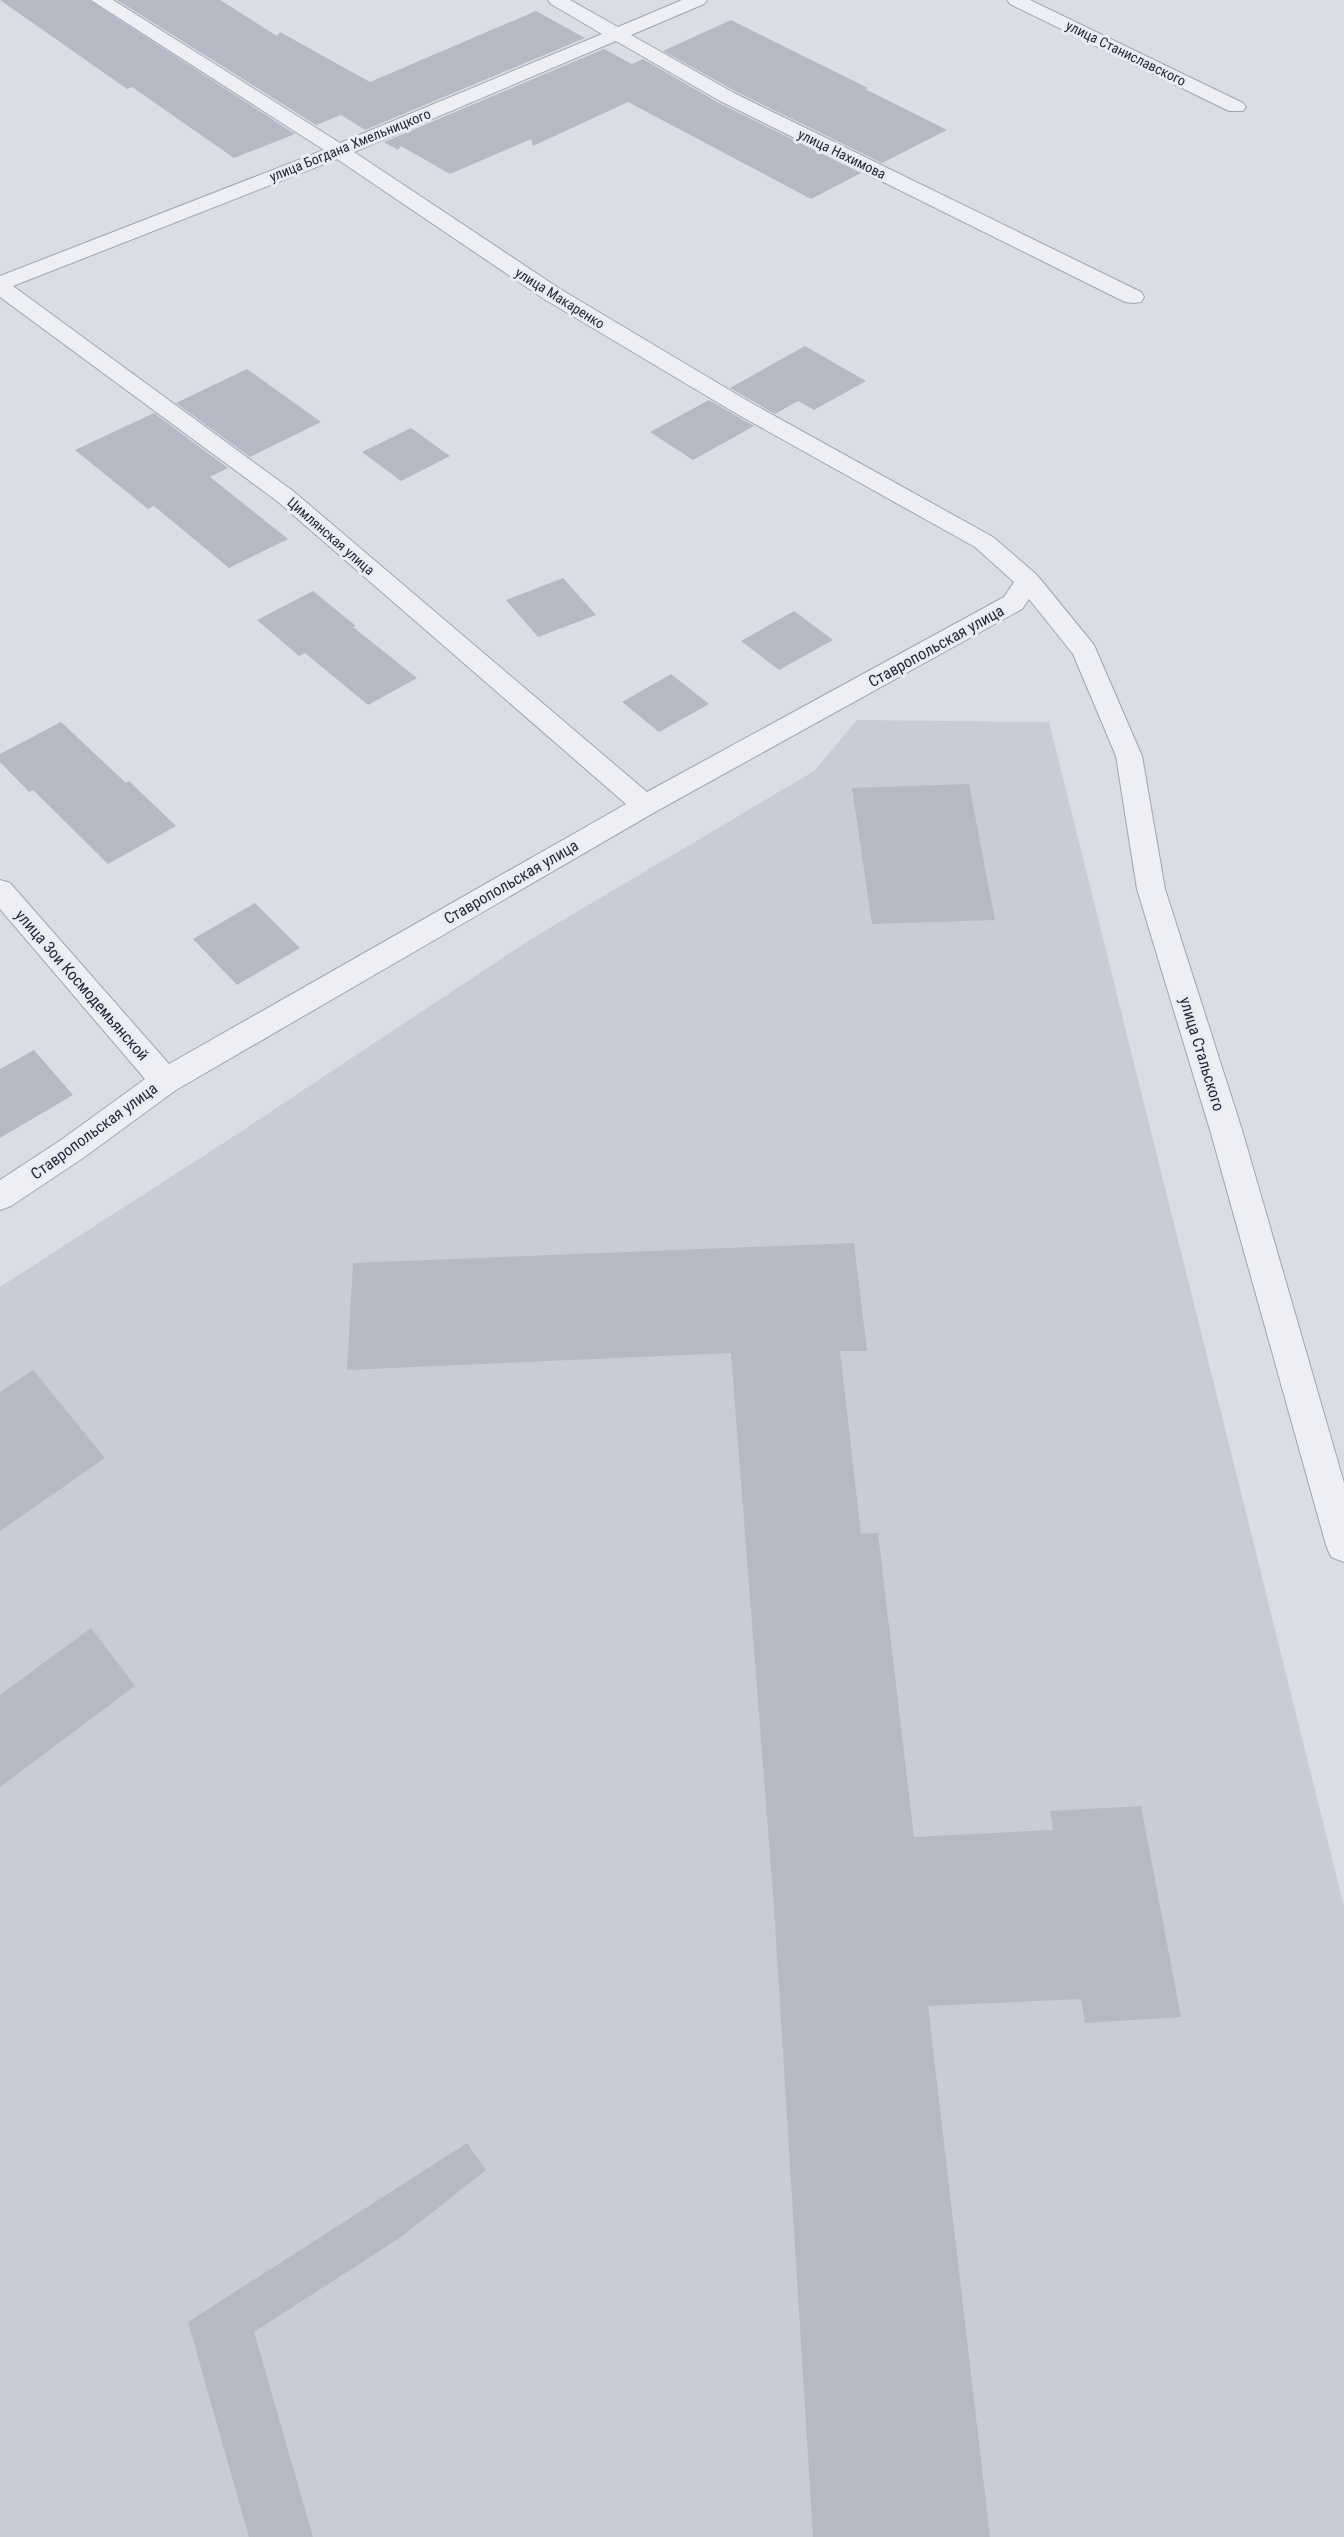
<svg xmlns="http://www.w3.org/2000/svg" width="1344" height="2537" font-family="'Roboto Condensed',sans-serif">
	<rect width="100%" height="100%" fill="#dbdde6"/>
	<path fill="#c9ccd7" d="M857,720L1049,722L1344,1906V2537H0V1287L225,1142L531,939L814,771Z"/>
	<path fill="#b6b8c5" d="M0,0H89L295,134L234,158L132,87L127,89Z
		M117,0H220L277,36L280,32L370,82L536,11L585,38L365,130L341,115L316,125Z
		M731,20L868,88L865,89L947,130L882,163L735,91L663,51Z
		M604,49L632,64L643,59L719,103L861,173L811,199L628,102L533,146L531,139L450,174L401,146L398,150L384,142Z
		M805,346L866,381L814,410L798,401L775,414L730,388Z
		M247,369L321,422L250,457L176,403Z
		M709,400L754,426L693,460L650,432Z
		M154,413L228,468L210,477L288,539L229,568L154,506L148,509L75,450Z
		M411,428L450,456L401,481L362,452Z
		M563,578L596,615L538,637L506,600Z
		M313,591L356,626L353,627L417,678L368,705L305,653L299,656L257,620Z
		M794,611L833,640L779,670L741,641Z
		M671,674L709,704L659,732L622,702Z
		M61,722L126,783L129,781L176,826L108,864L33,790L29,792L0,762V754Z
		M969,784L995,920L872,924L852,788Z
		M255,903L300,948L237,985L193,939Z
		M34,1050L73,1095L0,1138V1069Z
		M854,1243L867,1351H840L861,1534L878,1533L914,1837L1053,1830L1050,1811L1141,1806L1181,2017L1085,2023L1081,1999L928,2006L990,2537H813L774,1907L731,1353L347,1370L353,1263Z
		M33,1370L105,1458L0,1531V1392Z
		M91,1628L135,1686L0,1787V1695Z
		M467,2143L486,2170L401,2237L254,2332L313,2537H249L188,2322Z"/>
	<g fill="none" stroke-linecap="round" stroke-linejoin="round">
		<g stroke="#a1a3af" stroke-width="2">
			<path id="street" d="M91,0H113L340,143L602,34L551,4L548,0H570L618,27L682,0H707L704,4L631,35L734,93L1141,292L1144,297L1141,302L1133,303L1125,302L720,101L616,41L354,152L560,289L753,404L993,537L1037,575L1094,645L1142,756L1165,889L1242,1130L1344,1483V1562L1331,1557L1326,1545L1210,1130L1137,889L1116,756L1073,654L1029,599L1022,609L655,812L176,1090L83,1158L11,1206L0,1210V1180L61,1140L145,1079L0,909V880L10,883L169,1064L626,804L277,501L0,297V276L324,150ZM337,159L544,299L737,414L975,547L1014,582L1004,597L647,792L293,491L13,286Z
				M1007,0H1030L1243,103L1246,107L1243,111H1229L1010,4Z"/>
		</g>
		<use href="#street" fill="#eeeff4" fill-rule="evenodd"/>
	</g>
	<g text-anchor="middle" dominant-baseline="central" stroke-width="6" stroke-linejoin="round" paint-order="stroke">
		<g font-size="14" fill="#25293b" stroke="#eaecf4">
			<text transform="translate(1126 53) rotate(26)">улица Станиславского</text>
			<text transform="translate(350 145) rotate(-22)">улица Богдана Хмельницкого</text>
			<text transform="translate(842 154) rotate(26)">улица Нахимова</text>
			<text transform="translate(560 298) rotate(32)">улица Макаренко</text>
			<text transform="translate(331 536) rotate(41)">Цимлянская улица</text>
		</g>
		<g font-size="16" fill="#25293b" stroke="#eaecf4">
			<text transform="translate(936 646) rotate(-29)">Ставропольская улица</text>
			<text transform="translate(511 882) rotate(-30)">Ставропольская улица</text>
			<text transform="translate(82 985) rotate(49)">улица Зои Космодемьянской</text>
			<text transform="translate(1202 1054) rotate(73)">улица Стальского</text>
			<text transform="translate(94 1131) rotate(-36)">Ставропольская улица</text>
		</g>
	</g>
</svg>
